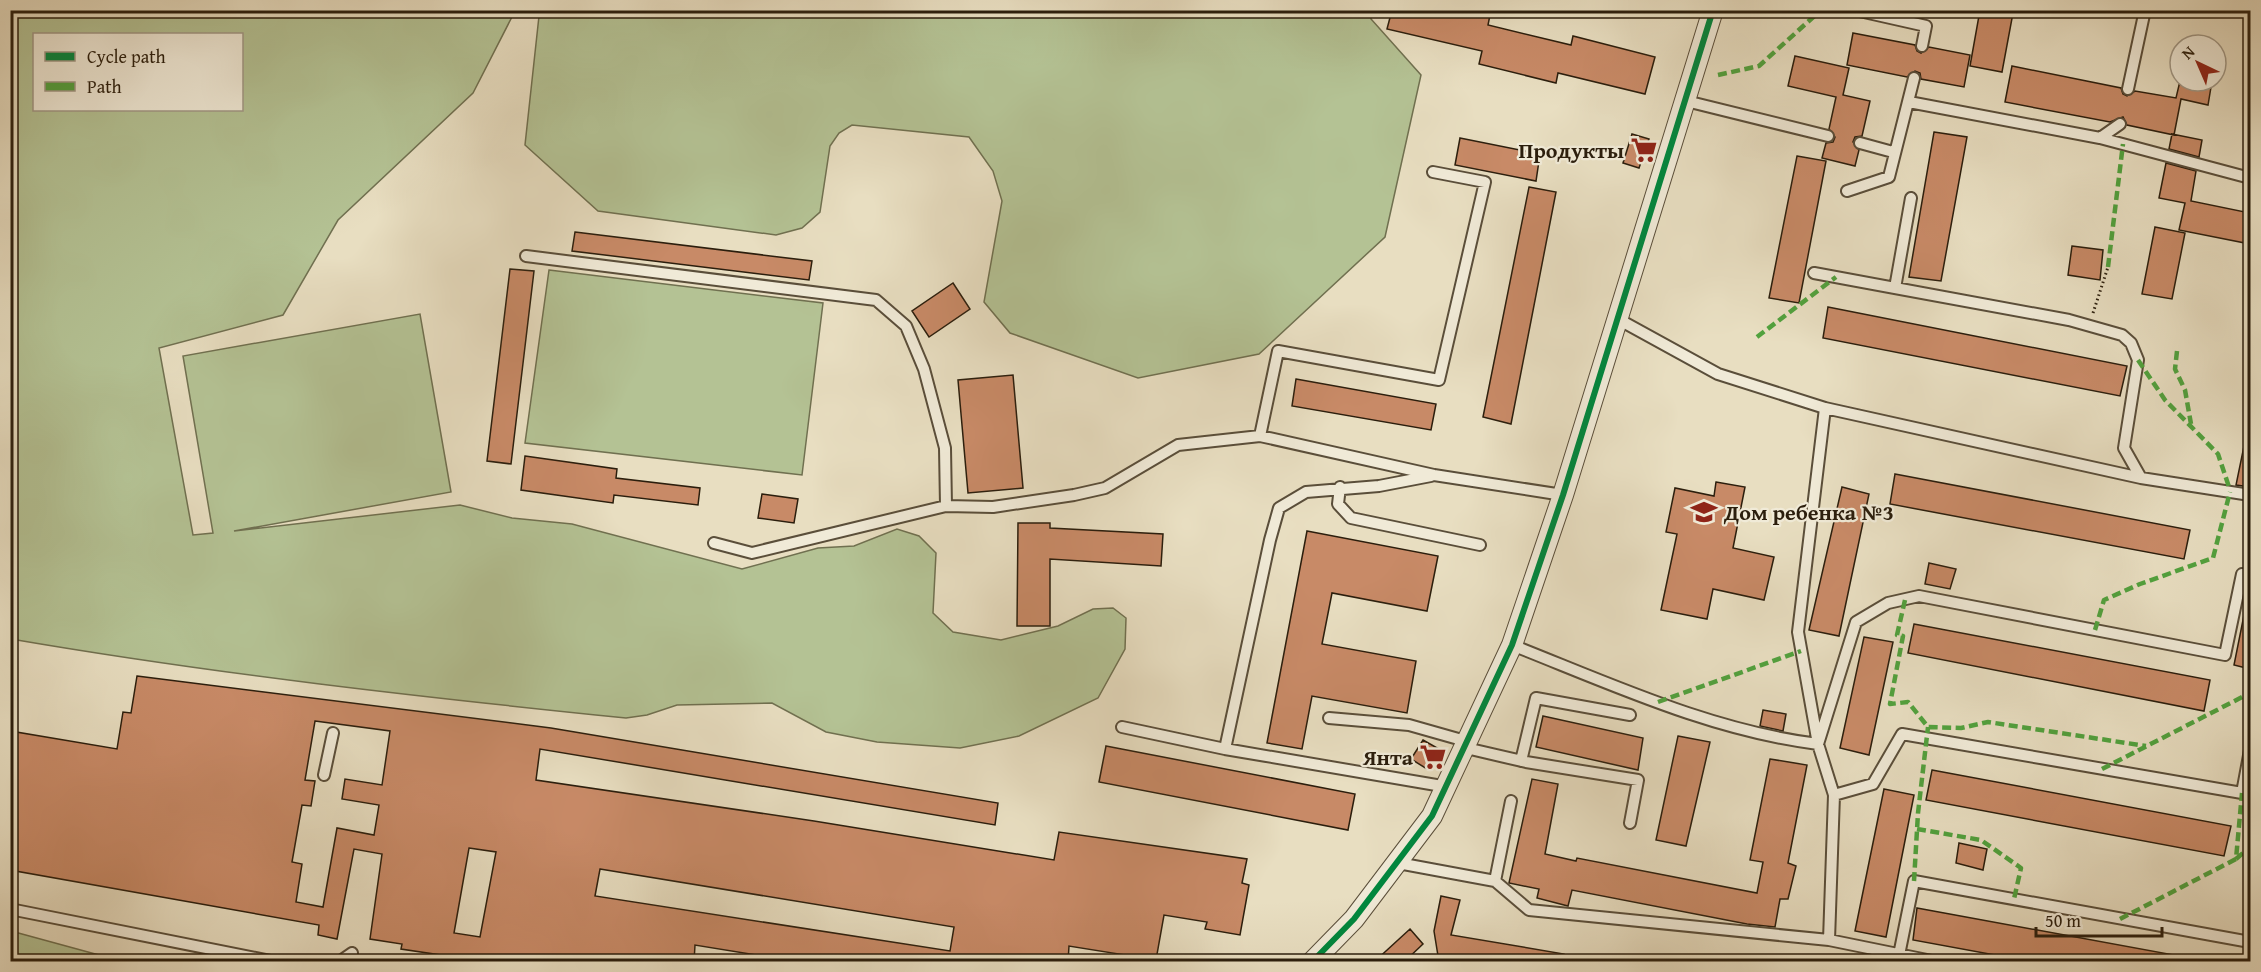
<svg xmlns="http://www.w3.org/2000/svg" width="2261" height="972" font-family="'Gentium Book Plus',serif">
	<rect width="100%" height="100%" fill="#e8dec1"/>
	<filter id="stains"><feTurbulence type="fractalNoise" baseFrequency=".00333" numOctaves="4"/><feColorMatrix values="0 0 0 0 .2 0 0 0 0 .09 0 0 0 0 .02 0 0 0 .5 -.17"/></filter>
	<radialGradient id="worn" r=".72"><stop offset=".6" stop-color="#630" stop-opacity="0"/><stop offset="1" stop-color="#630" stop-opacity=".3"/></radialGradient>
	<path fill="#b4c294" stroke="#707050" stroke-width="1.5" fill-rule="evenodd" d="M10,11H515L473,93L338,220L283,315L159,348L193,535L213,533L183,356L420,314L451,492L234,531L460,505L512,518L572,524L742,569L818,548L854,546L897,529L919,536L936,553L933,613L953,632L1001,640L1058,626L1093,609L1113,608L1126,618L1125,649L1098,698L1019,736L960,748L877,742L826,732L772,703L677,705L647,715L626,718C420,697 215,674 11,639ZM34,34H242V110H34Z
		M543,11H1370L1371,19L1421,75L1385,237L1259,354L1138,378L1010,333L984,302L1002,201L993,171L969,137L852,125L839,133L830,146L820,212L802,228L776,235L598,211L525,145L539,16Z
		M549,270L823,303L802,475L525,443Z
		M11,931L121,961H11Z"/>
	<path fill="#c88a67" stroke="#2b1e0d" stroke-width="1.5" fill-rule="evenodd" d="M1392,10H1491L1488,25L1571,45L1573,36L1655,57L1645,94L1558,73L1556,83L1479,64L1482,51L1387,29Z
		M1980,10L2013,13L2002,72L1970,66Z
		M1853,33L1915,45L1917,51L1921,53L1929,47L1970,55L1964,87L1921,79L1920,73L1915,71L1907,77L1847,65Z
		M1795,56L1849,68L1843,95L1870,101L1862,136L1855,137L1853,142L1859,150L1855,166L1822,158L1826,143L1833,142L1835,137L1829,129L1836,97L1788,86Z
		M2012,66L2121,88L2123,94L2127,96L2135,91L2176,98L2180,81H2212L2208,105L2181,99L2174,135L2127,125L2123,117L2110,122L2005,102Z
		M1934,132L1967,137L1941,281L1909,277Z
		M1632,134L1649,139L1639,168L1623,163Z
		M2172,134L2202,140L2199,157L2169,149Z
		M1460,138L1540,154L1536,181L1455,165Z
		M1797,156L1826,161L1799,303L1769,298Z
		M2166,163L2196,171L2191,201L2250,213V244L2179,230L2185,203L2159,198Z
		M1529,187L1556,192L1511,424L1483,417Z
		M2155,227L2185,233L2172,299L2142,294Z
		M575,232L812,261L809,280L572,251Z
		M2072,246L2103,250L2100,280L2068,275Z
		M510,269L534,271L511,464L487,461Z
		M953,283L970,309L929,337L912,311Z
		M1828,307L2127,366L2120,396L1823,338Z
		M1013,375L1023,488L968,493L958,380Z
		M1296,379L1436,404L1431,430L1292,406Z
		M2244,446H2250V487L2236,485Z
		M525,456L617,469L616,478L700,488L698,505L614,495L613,503L521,490Z
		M1895,474L2190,530L2184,559L1890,504Z
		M1716,482L1745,487L1733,548L1774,557L1764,600L1713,589L1707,619L1661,610L1677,534L1666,532L1675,488L1714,496Z
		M1842,487L1869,494L1839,636L1809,630Z
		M762,494L798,499L794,523L758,518Z
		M1018,523H1050V528L1163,534L1161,566L1050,559V626H1017Z
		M1307,531L1438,556L1427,611L1332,593L1322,644L1416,661L1407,713L1312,696L1302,749L1267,743Z
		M1929,563L1956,569L1950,589L1925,584Z
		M2244,615H2250V669L2234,665Z
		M1914,624L2210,680L2204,711L1908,653Z
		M1864,637L1893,642L1869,755L1840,748Z
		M137,676L551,728L998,803L995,825L540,749L536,780L814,821L1054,860L1059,832L1247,859L1242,883L1249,885L1240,935L1205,929L1207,922L1164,915L1156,960L1069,946L1068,962H800L695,945L694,962H488L401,949L402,944L370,939L382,854L354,849L337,939L318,935L319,925L10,870V731L117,749L123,712L131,713ZM315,721L390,731L382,785L345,779L342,799L379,805L374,835L337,828L323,907L296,902L302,864L292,862L302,805L311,806L315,781L305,780ZM469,848L496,852L480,937L454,933ZM600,869L954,927L950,951L595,896Z
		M1763,710L1786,714L1783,731L1760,726Z
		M1543,716L1643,738L1638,770L1536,747Z
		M1678,736L1710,742L1686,846L1656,840Z
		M1423,740L1439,749L1427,769L1411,759Z
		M1106,746L1355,794L1348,830L1099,782Z
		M1770,759L1807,765L1788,863L1796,866L1788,899H1780L1775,927L1747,924L1572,890L1568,906L1537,898L1539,889L1509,883L1532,779L1558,784L1545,854L1576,861L1577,858L1757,893L1763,862L1750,860Z
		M1932,770L2231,826L2224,856L1926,800Z
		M1884,789L1914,795L1886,937L1855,931Z
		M1959,843L1987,849L1983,870L1956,863Z
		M1441,896L1460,900L1451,935L1564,954L1563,962H1439L1434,931Z
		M1917,908L2174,955L2173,962H2033L1913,940Z
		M1410,929L1423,944L1404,962H1374Z"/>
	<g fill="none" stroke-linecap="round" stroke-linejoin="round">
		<g stroke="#5a4e3a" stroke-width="14">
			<path id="lane" d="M1855,10L1926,26L1922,46
				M2128,89L2145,10
				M1686,101L1828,136
				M1909,102L2100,138L2120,124
				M2100,138L2250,178
				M1860,143L1893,152
				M1847,191L1889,177L1914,78
				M1911,198L1895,288L2069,320L2122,335L2131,343L2138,360L2124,448L2141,478
				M526,256L876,300L906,326L924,369L945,448L946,506L752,553L714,543
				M1814,273L1895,288
				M1616,318L1718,374L1825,408
				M1260,436L1278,351L1439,380L1485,182L1433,172
				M1340,487L1338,504L1351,518L1480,545
				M946,506L993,507L1074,495L1105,488L1178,445L1260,436L1434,475L1563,495
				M1512,645C1611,684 1712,731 1818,744L1856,622L1888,603L1919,596L2225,655L2242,574
				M1329,718L1409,725L1469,742
				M1122,727L1225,749L1448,787
				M1466,748L1526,762L1638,780L1630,823
				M1225,749L1270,540L1279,508L1306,492L1379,486L1431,476
				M1521,761L1536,698L1630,715
				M324,775L333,733
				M1834,795L1873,784L1902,734L2242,793L2250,750
				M1398,863L1495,881L1511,801
				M1495,881L1529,910L1829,940
				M10,909L276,962
				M1899,955L1914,881L2250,942
				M339,962L352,953
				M1937,962L1829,940L1834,795L1818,744L1798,632L1825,408L2141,478L2250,495"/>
		</g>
		<g stroke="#5a4e3a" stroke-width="22">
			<path id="street" d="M1312,962L1354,919L1432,816L1512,645L1563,495L1713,10"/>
		</g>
		<path stroke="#2b1e0d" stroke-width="3" stroke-dasharray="1.5 3" stroke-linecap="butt" d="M2093,313L2108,267"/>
		<use href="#lane" stroke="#f0ead7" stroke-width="10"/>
		<use href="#street" stroke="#f0ead7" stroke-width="20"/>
		<path stroke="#51a23e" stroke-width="4.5" stroke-dasharray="9 4.5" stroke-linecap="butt" d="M2248,19H2250
			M1718,75L1759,66L1821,10
			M2108,267L2123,144
			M1757,337L1836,277
			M2177,351L2175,369L2185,390L2191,424
			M2138,360L2165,400L2218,454L2229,487
			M1905,600L1897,635L1903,636L1890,704L1908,702L1928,727L1961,728L1988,722L2146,746
			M2095,630L2104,600L2140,584L2213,558L2230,492
			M1658,702L1801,651
			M2102,769L2250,693
			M1917,829L1981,840L2021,868L2014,899
			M2236,859L2250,847
			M1914,881L1918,813L1928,727
			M2120,919L2236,859L2242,793"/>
		<g stroke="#f0ead7" stroke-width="10">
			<path id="cycleway" d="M1312,962L1354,919L1432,816L1512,645L1563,495L1713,10"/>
		</g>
		<use href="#cycleway" stroke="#00873e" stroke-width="6"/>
	</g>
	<defs>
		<g id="supermarket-bare" transform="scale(2.07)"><path d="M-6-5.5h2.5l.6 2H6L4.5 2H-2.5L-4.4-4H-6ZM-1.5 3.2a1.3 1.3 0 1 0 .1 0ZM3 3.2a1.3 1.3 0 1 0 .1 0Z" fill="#8f2418" stroke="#f0ead7" stroke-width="2.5" paint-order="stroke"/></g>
		<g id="school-bare" transform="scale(2.07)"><path d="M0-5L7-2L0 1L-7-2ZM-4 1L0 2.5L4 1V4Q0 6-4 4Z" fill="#8f2418" stroke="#f0ead7" stroke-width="2.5" paint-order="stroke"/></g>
	</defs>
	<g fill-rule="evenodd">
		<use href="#supermarket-bare" x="1644" y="150"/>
		<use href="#school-bare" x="1704" y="512"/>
		<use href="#supermarket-bare" x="1433" y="757"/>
	</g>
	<g text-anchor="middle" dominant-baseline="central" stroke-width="4.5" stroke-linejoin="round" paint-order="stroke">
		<g font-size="22" font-weight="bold" fill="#2b1e0d" stroke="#f0ead7" text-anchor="end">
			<text x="1624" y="150">Продукты</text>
			<text x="1724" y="512" text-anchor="start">Дом ребенка №3</text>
			<text x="1413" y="757">Янта</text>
		</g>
	</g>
	<rect width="2261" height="972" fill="none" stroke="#e8dec1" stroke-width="36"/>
	<rect x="12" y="12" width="2237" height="948" fill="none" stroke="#2b1e0d" stroke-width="3"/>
	<rect x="18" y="18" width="2225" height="936" fill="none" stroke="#2b1e0d" stroke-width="1.5"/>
	<rect x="33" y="33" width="210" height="78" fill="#f0ead7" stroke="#a19886" stroke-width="1.5"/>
	<rect x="45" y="52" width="30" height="9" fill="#00873e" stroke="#a19886" stroke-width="1.5"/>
	<text x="87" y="63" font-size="18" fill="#2b1e0d">Cycle path</text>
	<rect x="45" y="82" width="30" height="9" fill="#51a23e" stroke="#a19886" stroke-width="1.5"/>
	<text x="87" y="93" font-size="18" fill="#2b1e0d">Path</text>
	<g transform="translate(2198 63) rotate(316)"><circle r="28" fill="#f0ead7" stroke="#a19886" stroke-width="1.5"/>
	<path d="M0-4.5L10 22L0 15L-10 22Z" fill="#8f2418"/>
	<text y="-9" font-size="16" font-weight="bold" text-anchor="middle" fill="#2b1e0d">N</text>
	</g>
	<path d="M2036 927v9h126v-9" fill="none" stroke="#2b1e0d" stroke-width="3"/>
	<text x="2045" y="927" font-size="18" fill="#2b1e0d" stroke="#f0ead7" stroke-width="4.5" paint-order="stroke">50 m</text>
	<rect width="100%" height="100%" filter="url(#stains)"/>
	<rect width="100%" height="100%" fill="url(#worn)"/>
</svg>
